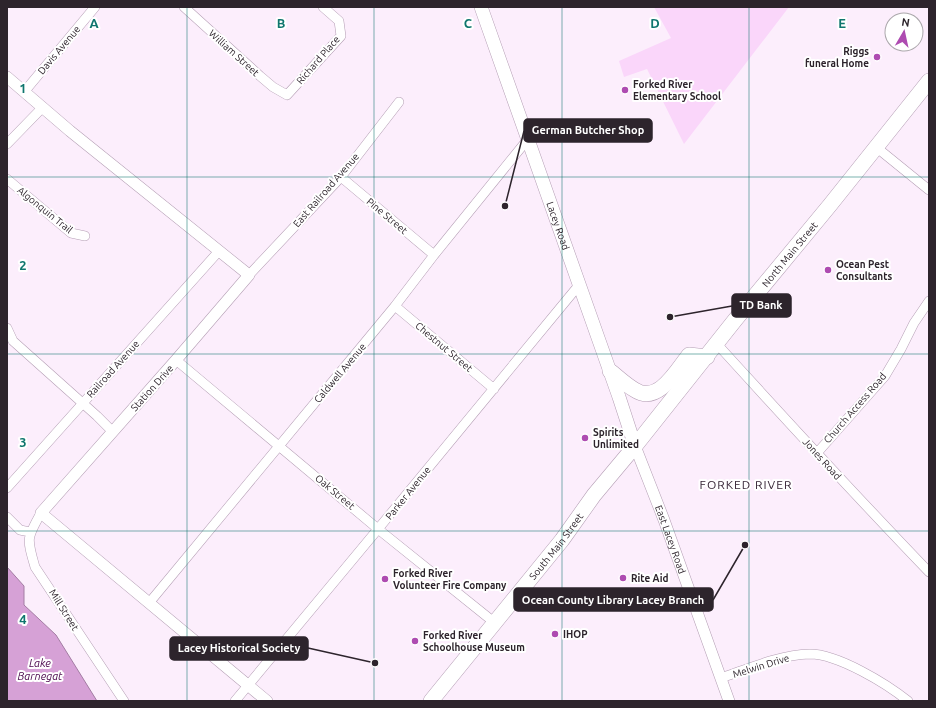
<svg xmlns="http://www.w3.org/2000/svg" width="936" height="708" viewBox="0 0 936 708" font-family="Ubuntu,sans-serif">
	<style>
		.green { fill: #fad6fa }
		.water { fill: #d6a1d6; stroke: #a37ca3 }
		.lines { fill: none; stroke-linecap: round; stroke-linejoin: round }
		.minor-casing { stroke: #b49eb4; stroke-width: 10 }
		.tertiary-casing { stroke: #b49eb4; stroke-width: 12 }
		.secondary-casing { stroke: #b49eb4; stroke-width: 14 }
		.trunk-casing { stroke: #b49eb4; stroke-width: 16 }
		.minor { stroke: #fff; stroke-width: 9 }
		.tertiary { stroke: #fff; stroke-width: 11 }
		.secondary { stroke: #fff; stroke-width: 13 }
		.trunk { stroke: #fff; stroke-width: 15 }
		.grid { fill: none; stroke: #0f766e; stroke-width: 1; stroke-opacity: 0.55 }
		.poi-dot { fill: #ae4bb1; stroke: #fff; stroke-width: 1.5 }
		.labels { text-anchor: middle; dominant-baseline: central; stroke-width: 4; stroke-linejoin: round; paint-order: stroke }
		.street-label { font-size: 10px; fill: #2d242c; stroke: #fff }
		.poi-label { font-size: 10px; font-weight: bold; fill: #2d242c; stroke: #fff; text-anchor: start }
		.water-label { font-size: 11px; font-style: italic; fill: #49074b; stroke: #fff }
		.quarter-label { font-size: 12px; letter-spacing: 1px; fill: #352335; stroke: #fff }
		.grid-label { font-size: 13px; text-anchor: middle; font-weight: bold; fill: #0f766e; stroke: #fff; stroke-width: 4; stroke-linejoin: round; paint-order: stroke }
		.leader { fill: none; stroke: #2d242c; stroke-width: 1.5 }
		.callout-dot { fill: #2d242c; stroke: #fff; stroke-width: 1.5 }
		.callout { fill: #2d242c; stroke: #2d242c; stroke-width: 1.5 }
		.callout-label { font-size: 11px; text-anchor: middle; font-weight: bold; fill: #fff }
	</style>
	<rect width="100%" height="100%" fill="#fceefc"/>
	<path class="green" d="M654,7H789L684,144L647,69L624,77L619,61L671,38Z"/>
	<path class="water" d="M7,567L24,586V605L56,635L97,701H7Z"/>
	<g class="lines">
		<defs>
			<path id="minor" d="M184,7L260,76L273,87L287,95L341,36L339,21L323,7
				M24,92L95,7
				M7,144L42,108
				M876,147L929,190
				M341,177L434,255
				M7,179L71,233L85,236
				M249,275L341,177L399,102
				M395,306L494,389
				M7,328L13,341L97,416L112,431
				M717,344C787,421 857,497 929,572
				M176,360L378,529L495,623
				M817,453L885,376L901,349L914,323L929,301
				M7,488L219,251
				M41,513C26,539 27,539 35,567L124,701
				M7,517L20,530L30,532
				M149,603L395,306L434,255L528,139
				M721,678C750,668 779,655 810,654C838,654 887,684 908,701
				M235,701L378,529L579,285"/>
			<g id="tertiary">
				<path d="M7,77L70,131L249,275L176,360L41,513L267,701"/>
				<path id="s1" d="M635,446L664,520L729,701"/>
			</g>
			<g id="secondary">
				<path id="s2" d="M481,7L619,397L635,446"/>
			</g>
			<g id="trunk">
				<path d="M610,371C618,377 626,385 635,390C658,405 677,370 689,355L707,357"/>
				<path id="s3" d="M431,701L562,540L594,495L635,446L735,320L830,205L929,81"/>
			</g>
		</defs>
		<use href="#minor" class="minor-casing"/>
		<use href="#tertiary" class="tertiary-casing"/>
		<use href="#secondary" class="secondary-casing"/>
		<use href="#trunk" class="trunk-casing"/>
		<use href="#minor" class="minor"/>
		<use href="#tertiary" class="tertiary"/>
		<use href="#secondary" class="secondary"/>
		<use href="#trunk" class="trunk"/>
	</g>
	<path class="grid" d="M187,7V701M374,7V701M562,7V701M749,7V701M7,177H929M7,354H929M7,531H929"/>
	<g class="poi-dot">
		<circle cx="877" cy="57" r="4"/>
		<circle cx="625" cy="90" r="4"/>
		<circle cx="828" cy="270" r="4"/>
		<circle cx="585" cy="438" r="4"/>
		<circle cx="623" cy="578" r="4"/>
		<circle cx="385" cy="579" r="4"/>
		<circle cx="555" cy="634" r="4"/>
		<circle cx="415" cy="641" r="4"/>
	</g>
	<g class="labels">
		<g class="street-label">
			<text transform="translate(59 50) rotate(-50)">Davis Avenue</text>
			<text transform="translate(234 53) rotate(42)">William Street</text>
			<text transform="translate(318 60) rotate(-49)">Richard Place</text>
			<text transform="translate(326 190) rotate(-49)">East Railroad Avenue</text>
			<text transform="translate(45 210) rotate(39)">Algonquin Trail</text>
			<text transform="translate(387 216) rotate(40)">Pine Street</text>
			<text stroke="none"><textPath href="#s2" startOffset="232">Lacey Road</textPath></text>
			<text stroke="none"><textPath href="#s3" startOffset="573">North Main Street</textPath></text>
			<text transform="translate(444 347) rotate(40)">Chestnut Street</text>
			<text transform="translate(113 369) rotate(-48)">Railroad Avenue</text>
			<text transform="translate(340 373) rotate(-50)">Caldwell Avenue</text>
			<text transform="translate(152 388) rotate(-48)">Station Drive</text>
			<text transform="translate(855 408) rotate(-49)">Church Access Road</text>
			<text transform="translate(822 459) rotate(48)">Jones Road</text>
			<text transform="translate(335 492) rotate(40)">Oak Street</text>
			<text transform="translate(408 493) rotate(-51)">Parker Avenue</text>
			<text stroke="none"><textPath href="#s1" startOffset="100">East Lacey Road</textPath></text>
			<text stroke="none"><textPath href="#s3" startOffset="199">South Main Street</textPath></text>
			<text transform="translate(64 610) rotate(58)">Mill Street</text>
			<text transform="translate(761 666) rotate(-17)">Melwin Drive</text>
		</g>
		<g class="poi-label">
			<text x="869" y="51" text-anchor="end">Riggs<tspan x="869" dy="12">funeral Home</tspan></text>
			<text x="633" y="84">Forked River<tspan x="633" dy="12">Elementary School</tspan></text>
			<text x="836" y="264">Ocean Pest<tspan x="836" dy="12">Consultants</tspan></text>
			<text x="593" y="432">Spirits<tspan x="593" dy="12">Unlimited</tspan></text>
			<text x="393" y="573">Forked River<tspan x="393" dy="12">Volunteer Fire Company</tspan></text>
			<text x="631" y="578">Rite Aid</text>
			<text x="563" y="634">IHOP</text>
			<text x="423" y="635">Forked River<tspan x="423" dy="12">Schoolhouse Museum</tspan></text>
		</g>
		<g class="water-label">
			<text x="40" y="663">Lake<tspan x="40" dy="13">Barnegat</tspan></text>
		</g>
		<g class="quarter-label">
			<text x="746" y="484">FORKED RIVER</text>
		</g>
	</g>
	<g class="grid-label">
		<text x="94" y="28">A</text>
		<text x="281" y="28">B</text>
		<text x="468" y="28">C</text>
		<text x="655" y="28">D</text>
		<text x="842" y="28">E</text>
		<text x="23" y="93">1</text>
		<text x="23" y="270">2</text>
		<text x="23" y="447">3</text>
		<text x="23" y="624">4</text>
	</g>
	<path class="leader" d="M505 206L524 131M670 317L732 306M745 545L713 600M375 663L308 648"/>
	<g class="callout-dot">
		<circle cx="505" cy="206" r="4"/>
		<circle cx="670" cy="317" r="4"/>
		<circle cx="745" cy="545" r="4"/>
		<circle cx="375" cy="663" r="4"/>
	</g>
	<g class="callout">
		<rect x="524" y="119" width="128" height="23" rx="4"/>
		<rect x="732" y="294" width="59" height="23" rx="4"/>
		<rect x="514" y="588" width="199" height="23" rx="4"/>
		<rect x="170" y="637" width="138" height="23" rx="4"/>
	</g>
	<g class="callout-label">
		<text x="588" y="134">German Butcher Shop</text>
		<text x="761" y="309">TD Bank</text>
		<text x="613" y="604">Ocean County Library Lacey Branch</text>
		<text x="239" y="652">Lacey Historical Society</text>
	</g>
	<rect width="936" height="708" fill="none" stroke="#2d242c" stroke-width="16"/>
	<g transform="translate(904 32) rotate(9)"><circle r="19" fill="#ffffff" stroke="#aba7ab"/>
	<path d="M0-3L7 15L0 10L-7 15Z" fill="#ae4bb1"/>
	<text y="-6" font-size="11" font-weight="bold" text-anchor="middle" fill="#2d242c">N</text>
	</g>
</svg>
